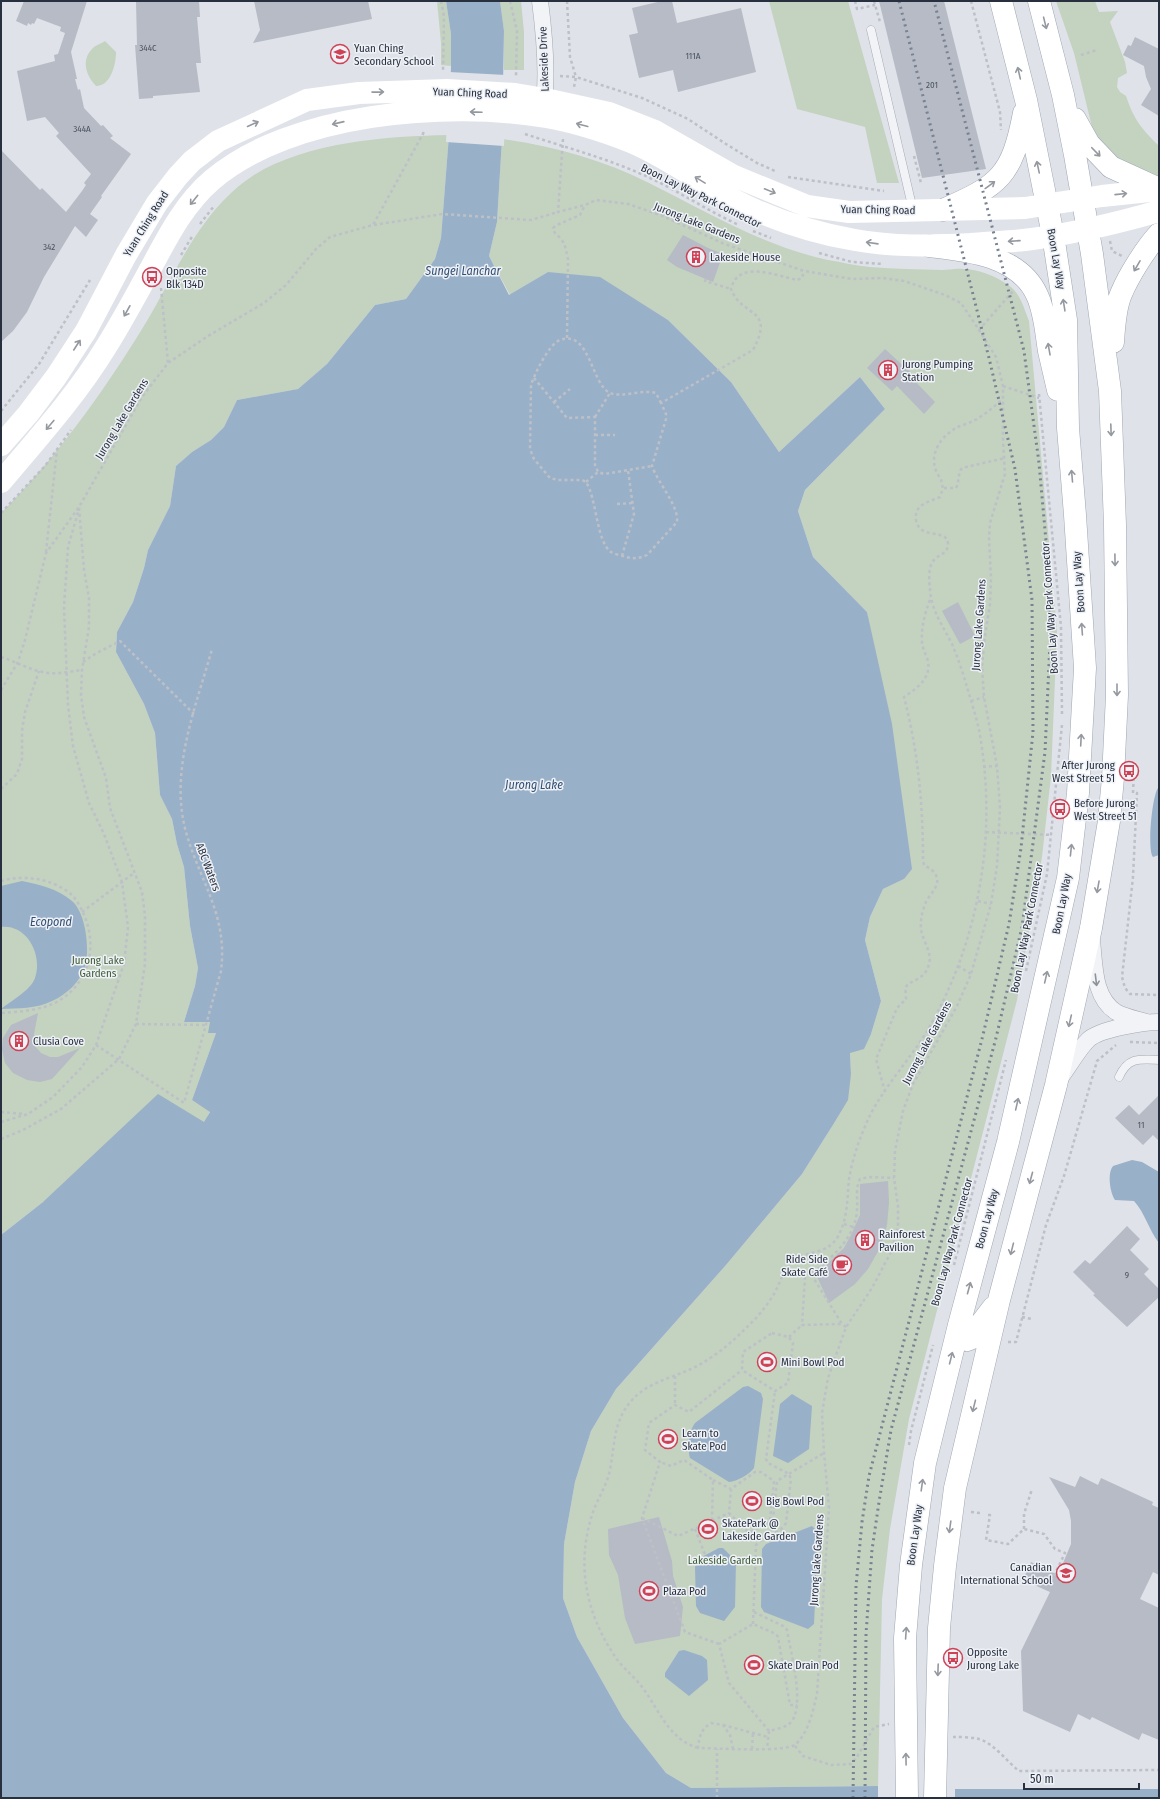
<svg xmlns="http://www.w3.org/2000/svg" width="1160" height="1799" viewBox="0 0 1160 1799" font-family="'Fira Sans Condensed',sans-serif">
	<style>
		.green { fill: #c4d2c0 }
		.water { fill: #99b0c9 }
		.pier { fill: #dfe2e8 }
		.building { fill: #b6bbc5 }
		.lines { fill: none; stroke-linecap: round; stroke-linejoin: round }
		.lane-casing { stroke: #a4a9b2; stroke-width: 9 }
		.street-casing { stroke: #a4a9b2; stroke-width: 17 }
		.primary-casing { stroke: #9ea7b4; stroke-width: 23 }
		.path { stroke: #bdc0c7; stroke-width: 2.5; stroke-dasharray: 3 3; stroke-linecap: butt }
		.lane { stroke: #f2f3f7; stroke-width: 8 }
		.street { stroke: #f2f3f7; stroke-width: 16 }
		.secondary { stroke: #fff; stroke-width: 22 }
		.primary { stroke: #fff; stroke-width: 22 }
		.rail { stroke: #788292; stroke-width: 3; stroke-dasharray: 2 4; stroke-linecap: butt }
		.oneway { stroke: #94989f }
		.oneway2 { stroke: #8d929b }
		.labels { text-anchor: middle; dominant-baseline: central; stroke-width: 3; stroke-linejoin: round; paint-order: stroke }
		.number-label { font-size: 9px; fill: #4c5360 }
		.poi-label { font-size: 11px; fill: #28303f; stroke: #eef1f6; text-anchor: start }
		.street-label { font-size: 11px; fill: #28303f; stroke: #eef1f6 }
		.park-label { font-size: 11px; fill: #3c5b35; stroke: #eef1f6 }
		.water-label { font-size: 12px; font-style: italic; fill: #314e74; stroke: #eef1f6 }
	</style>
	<rect width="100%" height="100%" fill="#dfe2e8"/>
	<path class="green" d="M437,1H446L451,34V66L441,65V43Z
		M500,1H521L524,32V70H504V31Z
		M769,1H848L899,183H877L865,127L797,109Z
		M1056,1H1095L1099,12L1118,11L1110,22L1125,62L1127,73L1118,78L1117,87L1120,92L1126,96C1134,120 1141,128 1159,146V177L1132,168L1116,157H1110L1093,131L1074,53Z
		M105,41L116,52C116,64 111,86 96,86C86,76 81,60 92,49C95,45 101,44 105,41Z
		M449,135L441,238L435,259L406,299L375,305L327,364L298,389L237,400L224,427L211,440L192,452L176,466L170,506L148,550L144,568L133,602L117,632L116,652L144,704L155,733L160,795L172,819L177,844L184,867L190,926L198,968L195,986L184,1022H211L216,1033L192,1100L210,1111L205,1122L43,1202L1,1235V513C55,459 99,398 139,334C174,279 197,212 254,175C307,142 388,136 449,135Z
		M502,139C553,146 603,160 649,183C707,212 763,246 828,260C842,262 856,266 870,267C894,269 918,269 942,270C949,270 956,268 963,269C978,269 996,276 1008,285C1020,292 1024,309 1029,321L1057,631L1051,776L1042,857L1017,1000L909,1419L890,1529L882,1599L878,1786L691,1788L666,1773L623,1718L577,1637L563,1598L564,1544L575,1482L591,1431L616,1389L726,1265L802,1174L831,1128L851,1074L850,1052L871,1034L881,1001L865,940L870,917L883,889L904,879L867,612L813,557L798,511L805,490L885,409L860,377L779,452L731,382L668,320L639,302L548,272L510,295L489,256L497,222Z"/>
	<path class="water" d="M446,1H500L504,31L502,139L497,222L489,256L509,295L548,272L600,277L668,320L731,382L779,452L860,377L885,409L805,490L798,511L813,557L867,612L892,724L912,869L904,879L883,889L870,917L865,940L881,1001L871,1034L864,1049L850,1053L851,1074L848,1100L831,1128L802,1174L726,1265L616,1389L591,1431L575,1482L564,1544L563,1598L577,1637L623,1718L666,1773L691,1788L878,1786V1798H1V1235L43,1202L158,1094L204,1122L210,1112L192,1100L216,1033H208L210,1022H184L195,986L198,968L190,926L184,867L177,844L172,819L160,795L155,733L144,704L116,652L117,632L133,602L144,568L148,550L170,506L176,466L192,452L211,440L224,427L237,400L298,389L327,364L375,305L406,299L435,259L441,238L449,135L451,66V34Z
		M1158,788H1159V855L1153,857C1147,850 1152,796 1158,788Z
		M22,881C41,885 56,888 72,901C86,913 90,950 85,967C80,982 66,995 52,1001C37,1009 17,1008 1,1009C11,1001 31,990 35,978C43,955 27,924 1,927V886Z
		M1132,1160L1142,1162L1159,1172V1243C1149,1230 1145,1213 1134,1201L1115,1200C1110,1193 1107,1173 1113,1166Z
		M748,1386L761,1393L763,1399L754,1468C749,1475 737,1481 729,1482L690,1458C687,1448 689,1431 695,1423L743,1387Z
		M792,1394L812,1406L809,1449L788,1463L773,1456L780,1404Z
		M812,1526L818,1532L814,1624L808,1629L764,1612L761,1607L762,1549L766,1544Z
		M719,1548H723L736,1561L735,1607L724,1621L700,1613L696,1606L695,1567L698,1559Z
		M684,1650L702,1656L707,1660L708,1680L689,1696L665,1677V1673L679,1651Z
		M955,1789H1159V1798H955Z"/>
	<path class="pier" d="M449,72L506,75L504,146L446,142Z"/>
	<path class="building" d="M24,1H87L71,52L77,79H75L78,90L80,89L84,108L101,126L103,125L113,136L110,138L131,154L101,196L102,197L90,214L98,220L86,237L75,226L44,277L27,312L13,331L1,342V150L40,190L42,188L66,212L82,191L86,185L84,183L91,174L56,136L59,133L45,117L27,121L17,71L55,61L54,55L58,54L65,33L60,31L61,27L37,18L34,24L32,23L31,25L28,23L27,26L16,21Z
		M136,1H199L200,17H197L201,63H196L200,92L153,96V98L139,99L135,45H137Z
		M254,1H368L372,19L253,43L260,30Z
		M662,1H672L677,23L741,8L756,72L678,92L673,70L639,78L629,35L638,33L632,8Z
		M879,1H944L986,169L922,178Z
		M1135,37L1159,49V116L1141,105L1151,89L1146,77L1144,66L1123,55L1128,45L1131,46Z
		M683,235L708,248L723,254L713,282L677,267L667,260Z
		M885,349L910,372L908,374L935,402L924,414L897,386L892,391L867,368Z
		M958,602L975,636L960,644L942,611Z
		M38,1013L34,1034L35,1046L41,1053L50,1057H58L80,1048L52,1079L40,1082L27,1080L13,1073L5,1063L2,1049L3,1038L11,1025Z
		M1159,1095V1141L1153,1135L1143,1145L1115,1118L1129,1105L1139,1115Z
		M888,1181L889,1202L887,1225L880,1248L868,1269L855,1284L829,1303L815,1272L824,1267L844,1248L852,1233L860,1215V1184Z
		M1127,1226L1140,1239L1130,1250L1149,1269L1144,1274L1159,1289V1297L1127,1327L1093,1295L1095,1294L1073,1272L1085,1260L1090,1264Z
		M1080,1476L1098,1485L1101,1478L1153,1502L1152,1505L1159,1508V1575L1153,1572L1140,1599L1159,1608V1740L1142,1733L1139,1740L1092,1717L1090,1720L1078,1714L1070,1732L1023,1711L1021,1651L1050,1592L1023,1580L1031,1562L1058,1575L1071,1544V1521L1069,1510L1049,1477L1075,1487Z
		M659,1517L672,1561L673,1576L683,1607L680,1636L635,1644L625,1618L618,1575L609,1555L608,1529Z"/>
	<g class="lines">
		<defs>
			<path id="lane" d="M871,30L913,210
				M1119,1077C1128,1057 1139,1059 1159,1060"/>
			<path id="street" d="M540,1C544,32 548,79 543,109
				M1092,941C1095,965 1093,997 1116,1012C1125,1017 1136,1019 1146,1022
				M1061,1077C1070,1065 1078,1050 1088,1040C1099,1029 1144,1022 1159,1022"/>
			<path id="primary" d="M1075,119L1089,144L1111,167L1159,189
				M943,210C1000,185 1012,176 1024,113
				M929,246C966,250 1019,255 1037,295C1045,312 1046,333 1049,351C1052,364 1055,377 1058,390
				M1113,342C1114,327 1115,308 1121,294C1129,275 1146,248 1159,234
				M959,1325L963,1336L967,1340L972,1338L980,1325L993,1308
				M907,1798L905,1638L911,1565L925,1463L959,1325L1008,1142L1068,878L1078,793L1085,668L1075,515L1068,428L1066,320L1053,235L1026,100L1001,1
				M935,1798L939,1628L945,1566L955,1488L999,1300L1056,1085L1091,928L1109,821L1113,778L1117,695L1115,525L1110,391L1092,254L1075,155L1063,95L1039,1"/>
		</defs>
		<use href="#lane" class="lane-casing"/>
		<use href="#street" class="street-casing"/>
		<use href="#primary" class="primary-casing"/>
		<path class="path" d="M441,1L444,16L443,72
			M510,1L517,31L516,76
			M567,1L570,57L576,77L574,87
			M855,1L857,9L875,5
			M874,1L880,22
			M971,1L1000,112L1001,130
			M1081,55L1097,50
			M560,76L576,77L642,98L688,119L726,144L757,163L775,171
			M525,134C567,148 610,159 650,178C680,192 708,211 739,225
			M563,139L558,212L585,205L596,200L628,204L663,216L722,243L804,271L852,279L883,278L904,281L945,295L961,303L979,330L996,357L1003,386V440L1005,474L990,523L989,538L991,578L990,604L985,636L982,666L984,697L997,766L1000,808L997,866L991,904L971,974L957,1006L913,1084L903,1111L895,1151L894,1178L898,1206V1226L892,1250L872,1288L846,1327L828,1378L822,1413L824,1453L829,1508L817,1694C813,1711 809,1731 796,1744C787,1753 714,1748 698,1748C699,1737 701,1729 711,1723L723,1725L730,1735L733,1749
			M914,156L921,183
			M788,177L884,191
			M200,224L214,206
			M374,225L442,214L531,220L558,212
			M753,231L771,238
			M1110,241L1112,251L1122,256
			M819,253L852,262L883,264
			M181,255L193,235
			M706,279L705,281L731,289
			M161,288L168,363
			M979,330L1013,291
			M567,338L568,259C566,252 566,245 561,239C558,235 554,234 553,228L557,225L580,215L585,205
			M534,378L567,418L595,417V465L598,472L604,474L652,466
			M1003,386L1039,398
			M1039,394L1061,627L1062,714
			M554,402L570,389
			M661,403L656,393C642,389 622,398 610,393C591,384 590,329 560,340C549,344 535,373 531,385L530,449L534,459L550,478L558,480H582L586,482C597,499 596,541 611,552C614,554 619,555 623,556C631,559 639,559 647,555L677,522C679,506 658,483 652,466L666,419V414L661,403L753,350C776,307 742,318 731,289C738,259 777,276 797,280L802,278L804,271
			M1,411L39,364L90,280
			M595,417L610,393
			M595,435H615
			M586,482L598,472
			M944,488H956C960,481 957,475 962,468L1005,458
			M617,504L633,503
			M1,513L45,466L71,430
			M46,552L57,450
			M622,556L634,514L628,470
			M1,657C17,662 33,672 50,673C60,674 72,671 82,670
			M83,662L95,654L120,641L194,714
			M1,690L18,662L25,640L46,553L79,507L142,397L168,363L208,336L264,303L286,285L316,249L330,237L373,225L425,130
			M971,701L984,697
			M983,767L997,766
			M1134,772L1133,793H1137L1133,877L1122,977L1125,988L1130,994L1159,995
			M1,789L17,774L22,759V731L25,712L39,671
			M986,832L1052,835
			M1,881C24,874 55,879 73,896C78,902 82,910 85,917C97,948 89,982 60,1000C45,1010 19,1012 1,1013
			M978,901L991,904
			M82,912L134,873
			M958,966L971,974
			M1026,971L1047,874L1062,725
			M136,1024L207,1025
			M927,1032L938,1038
			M1130,1042L1159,1043
			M96,1045L184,1103L221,971C228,915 200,882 186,832C169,771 196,707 212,649
			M885,1092L876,1059L897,1008L906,999C906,996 905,990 906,987C909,980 925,981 929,964C933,951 919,937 921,923C921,916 923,909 926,902C931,892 943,884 934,872C931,869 927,867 924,865L923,860C923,804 918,751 904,697C917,688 931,679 928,661C926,655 923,649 922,643C921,626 925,613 931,597
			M1,1112L25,1114
			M1,1122L28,1114L53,1097L82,1067L96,1045L124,964L128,927L122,882L104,834L89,803L73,746L68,705L64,607L68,547L79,509
			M1,1139L23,1130L61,1109L119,1059L136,1024L145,964V916L142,892L110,808L106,778L84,717L81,695L82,670L89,627V598L84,570L79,507
			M844,1224L853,1227
			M954,1265L1006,1060
			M811,1274L805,1278L802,1325L842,1324
			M1022,1317L1032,1319
			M846,1327L842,1324L811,1274C831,1259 856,1237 857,1210C858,1200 855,1188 860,1179L869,1177L894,1178
			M772,1333L789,1337L793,1343L788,1383L775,1391L742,1370L743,1352Z
			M789,1337L802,1325
			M1008,1342H1016L1046,1225L1064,1176L1097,1061L1116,1045
			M675,1376V1405
			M909,1445L911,1431L933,1345
			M713,1480L731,1489
			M971,1512L980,1513
			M988,1515H990L986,1540L1008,1544L1024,1529L1044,1534L1055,1549L1065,1553L1051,1582L1054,1584
			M642,1518L678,1536L712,1521L713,1480L684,1460L671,1466L660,1462
			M770,1520L774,1481L761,1472H755L731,1489L729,1513L747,1531L751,1532L773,1519L777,1481L824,1453
			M712,1521L729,1513
			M695,1529L708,1562
			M1024,1529V1514L1032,1489
			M754,1612L783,1626L787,1630C790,1650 807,1710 789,1724C784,1728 775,1729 769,1731L767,1749
			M753,1624L756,1545C764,1535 780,1534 786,1523L791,1479L789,1474L768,1463L766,1459L775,1391
			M719,1644L685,1632L642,1518L660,1462L645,1450L649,1423L675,1405L689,1412L742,1370
			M723,1725L768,1737
			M769,1731L729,1683L719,1644L753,1624L776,1634L778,1637L790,1705H797
			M953,1737C961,1737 971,1737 979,1739C995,1744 1006,1761 1019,1771L1159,1770
			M795,1746L803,1756L831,1765L851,1764L857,1757L874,1727L889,1724
			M698,1748C667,1739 658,1706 639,1683C630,1673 621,1666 614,1655C585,1611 576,1563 593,1512C598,1498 607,1485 610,1470C615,1444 613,1421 632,1400C647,1383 671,1378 691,1369C712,1359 729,1345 745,1329C756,1319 766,1307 774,1294C780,1283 783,1271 793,1262C807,1249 825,1256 837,1238C848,1220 847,1199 849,1179C852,1162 857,1145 864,1129C878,1092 909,1062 929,1028C980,938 998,832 979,730C976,716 971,701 967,687C963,673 958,658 952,644C943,626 931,610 930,589C929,581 928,566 934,560C939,554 948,554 948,544C947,527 920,541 916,520C914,504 929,502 940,497C948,478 934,478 934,460C934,447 945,434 956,428C961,425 968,424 973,421C984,416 993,407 1003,399
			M752,1749L753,1733
			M717,1798V1749"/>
		<use href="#lane" class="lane"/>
		<use href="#street" class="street"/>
		<path class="secondary" d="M1,445L28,414L56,377L86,331L126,255L157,203L178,176L192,161L218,141L307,100L359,93L447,90L515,94L545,99L609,113L655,131L734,176L807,206L849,212L1025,208L1102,196L1159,190
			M1,482C38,438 76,396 106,347C123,320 138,292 153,264C169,234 186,202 212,180C290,113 448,100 546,117C575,122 603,131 631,142C667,157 698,181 732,199C769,218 814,233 855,240C893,247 932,246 971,244C991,242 1012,242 1032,239C1075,233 1117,223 1159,211"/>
		<use href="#primary" class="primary"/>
		<path class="rail" d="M853,1798L856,1586L862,1522L869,1476L983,1035L1009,924L1021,848L1033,732L1032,600L1015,469L989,358L899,1
			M865,1798L866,1634L872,1550L879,1502L891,1430L996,1038L1022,927L1045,752L1050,642L1046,541L1039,463L1024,351L934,1"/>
	</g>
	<defs><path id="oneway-shaft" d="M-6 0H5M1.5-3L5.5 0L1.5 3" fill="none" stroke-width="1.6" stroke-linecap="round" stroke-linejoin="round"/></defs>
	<g class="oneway">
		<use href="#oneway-shaft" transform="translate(1045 23) rotate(76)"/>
		<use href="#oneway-shaft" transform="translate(1019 73) rotate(-103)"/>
		<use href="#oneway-shaft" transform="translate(378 92) rotate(-1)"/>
		<use href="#oneway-shaft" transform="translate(476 112) rotate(-178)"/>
		<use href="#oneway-shaft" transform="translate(338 123) rotate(167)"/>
		<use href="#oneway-shaft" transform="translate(253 124) rotate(-24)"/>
		<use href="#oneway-shaft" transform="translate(582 125) rotate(-165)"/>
		<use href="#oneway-shaft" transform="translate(1096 152) rotate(46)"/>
		<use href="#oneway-shaft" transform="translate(1038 167) rotate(-102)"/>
		<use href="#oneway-shaft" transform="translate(700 180) rotate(-149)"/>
		<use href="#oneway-shaft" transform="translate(990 185) rotate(-36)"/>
		<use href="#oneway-shaft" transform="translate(770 191) rotate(22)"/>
		<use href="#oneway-shaft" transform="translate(1121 194) rotate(-6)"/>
		<use href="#oneway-shaft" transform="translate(194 200) rotate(129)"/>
		<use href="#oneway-shaft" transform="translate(1014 241) rotate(176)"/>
		<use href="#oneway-shaft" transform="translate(872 243) rotate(-172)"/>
		<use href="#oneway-shaft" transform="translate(1137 266) rotate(120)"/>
		<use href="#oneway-shaft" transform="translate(1064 305) rotate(-99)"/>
		<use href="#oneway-shaft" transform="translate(127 311) rotate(119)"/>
		<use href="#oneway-shaft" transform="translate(77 345) rotate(-57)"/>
		<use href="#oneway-shaft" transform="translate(1049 349) rotate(-100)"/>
		<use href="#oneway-shaft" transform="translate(50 425) rotate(130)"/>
		<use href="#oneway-shaft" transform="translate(1111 430) rotate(88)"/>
		<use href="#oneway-shaft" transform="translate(1072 476) rotate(-95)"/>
		<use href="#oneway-shaft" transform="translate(1115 560) rotate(89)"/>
		<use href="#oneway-shaft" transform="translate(1082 629) rotate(-94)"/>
		<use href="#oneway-shaft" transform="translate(1117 690) rotate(90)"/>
		<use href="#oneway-shaft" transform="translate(1081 740) rotate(-87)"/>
		<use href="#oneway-shaft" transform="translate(1071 850) rotate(-84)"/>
		<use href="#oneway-shaft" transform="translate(1098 887) rotate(100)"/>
		<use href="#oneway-shaft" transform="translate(1046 977) rotate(-77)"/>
		<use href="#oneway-shaft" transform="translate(1070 1021) rotate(103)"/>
		<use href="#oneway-shaft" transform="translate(1017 1104) rotate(-77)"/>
		<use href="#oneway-shaft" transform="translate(1031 1178) rotate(105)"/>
		<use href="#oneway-shaft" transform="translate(1012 1249) rotate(104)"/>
		<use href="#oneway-shaft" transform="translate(969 1288) rotate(-75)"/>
		<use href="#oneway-shaft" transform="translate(951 1358) rotate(-76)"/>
		<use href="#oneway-shaft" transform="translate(974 1406) rotate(104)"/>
		<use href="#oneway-shaft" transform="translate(922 1485) rotate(-82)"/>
		<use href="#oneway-shaft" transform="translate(950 1527) rotate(98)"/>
		<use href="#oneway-shaft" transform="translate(906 1633) rotate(-86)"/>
		<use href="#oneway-shaft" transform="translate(938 1670) rotate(92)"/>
		<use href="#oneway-shaft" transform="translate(906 1759) rotate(-91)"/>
	</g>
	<use class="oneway2" href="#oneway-shaft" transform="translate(1096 980) rotate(83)"/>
	<defs>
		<symbol id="school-ring" viewBox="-11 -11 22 22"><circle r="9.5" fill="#eef1f6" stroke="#cf4256" stroke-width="1.5"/><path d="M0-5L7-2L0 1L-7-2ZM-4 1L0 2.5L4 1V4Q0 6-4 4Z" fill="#cf4256"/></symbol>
		<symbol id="building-ring" viewBox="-11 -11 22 22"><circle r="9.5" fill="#eef1f6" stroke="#cf4256" stroke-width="1.5"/><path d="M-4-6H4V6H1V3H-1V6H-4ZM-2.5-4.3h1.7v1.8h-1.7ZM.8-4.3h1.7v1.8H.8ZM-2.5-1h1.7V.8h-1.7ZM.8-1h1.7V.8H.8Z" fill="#cf4256"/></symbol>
		<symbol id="bus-ring" viewBox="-11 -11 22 22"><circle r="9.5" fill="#eef1f6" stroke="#cf4256" stroke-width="1.5"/><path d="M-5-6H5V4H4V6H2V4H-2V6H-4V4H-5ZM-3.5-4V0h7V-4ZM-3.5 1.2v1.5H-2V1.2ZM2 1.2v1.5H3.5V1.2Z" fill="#cf4256"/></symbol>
		<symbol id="cafe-ring" viewBox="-11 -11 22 22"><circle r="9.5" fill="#eef1f6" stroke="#cf4256" stroke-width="1.5"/><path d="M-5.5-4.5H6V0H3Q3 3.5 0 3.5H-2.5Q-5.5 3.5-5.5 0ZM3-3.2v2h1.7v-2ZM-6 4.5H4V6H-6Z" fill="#cf4256"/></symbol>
		<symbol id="stadium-ring" viewBox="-11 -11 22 22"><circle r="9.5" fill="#eef1f6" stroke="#cf4256" stroke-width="1.5"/><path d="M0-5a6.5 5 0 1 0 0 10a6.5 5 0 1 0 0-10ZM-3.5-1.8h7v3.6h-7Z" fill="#cf4256"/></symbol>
	</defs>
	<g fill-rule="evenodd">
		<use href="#school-ring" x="329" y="43" width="22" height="22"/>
		<use href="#building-ring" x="685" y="246" width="22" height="22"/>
		<use href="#bus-ring" x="141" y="266" width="22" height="22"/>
		<use href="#building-ring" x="877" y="359" width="22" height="22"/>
		<use href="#bus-ring" x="1118" y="760" width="22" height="22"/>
		<use href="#bus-ring" x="1049" y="798" width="22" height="22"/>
		<use href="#building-ring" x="8" y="1030" width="22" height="22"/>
		<use href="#building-ring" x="854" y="1229" width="22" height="22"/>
		<use href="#cafe-ring" x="831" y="1254" width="22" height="22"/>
		<use href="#stadium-ring" x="756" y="1351" width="22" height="22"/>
		<use href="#stadium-ring" x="657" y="1428" width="22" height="22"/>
		<use href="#stadium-ring" x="741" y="1490" width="22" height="22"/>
		<use href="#stadium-ring" x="697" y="1518" width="22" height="22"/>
		<use href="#school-ring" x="1055" y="1562" width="22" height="22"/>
		<use href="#stadium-ring" x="638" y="1580" width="22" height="22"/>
		<use href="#bus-ring" x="942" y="1647" width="22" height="22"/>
		<use href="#stadium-ring" x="743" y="1654" width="22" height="22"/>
	</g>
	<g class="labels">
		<g class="number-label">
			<text x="148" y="48">344C</text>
			<text x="693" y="56">111A</text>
			<text x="932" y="85">201</text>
			<text x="82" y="129">344A</text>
			<text x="49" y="247">342</text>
			<text x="1141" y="1125">11</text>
			<text x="1127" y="1275">9</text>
		</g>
		<g class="poi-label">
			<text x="354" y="48">Yuan Ching<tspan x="354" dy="13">Secondary School</tspan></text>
			<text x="710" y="257">Lakeside House</text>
			<text x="166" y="271">Opposite<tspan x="166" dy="13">Blk 134D</tspan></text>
			<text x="902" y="364">Jurong Pumping<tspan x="902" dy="13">Station</tspan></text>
			<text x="1115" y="765" text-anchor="end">After Jurong<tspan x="1115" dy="13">West Street 51</tspan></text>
			<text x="1074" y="803">Before Jurong<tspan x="1074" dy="13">West Street 51</tspan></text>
			<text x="33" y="1041">Clusia Cove</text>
			<text x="879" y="1234">Rainforest<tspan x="879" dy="13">Pavilion</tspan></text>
			<text x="828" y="1259" text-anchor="end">Ride Side<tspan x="828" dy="13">Skate Café</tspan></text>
			<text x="781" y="1362">Mini Bowl Pod</text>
			<text x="682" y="1433">Learn to<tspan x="682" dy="13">Skate Pod</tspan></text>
			<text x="766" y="1501">Big Bowl Pod</text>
			<text x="722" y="1523">SkatePark @<tspan x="722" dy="13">Lakeside Garden</tspan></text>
			<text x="1052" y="1567" text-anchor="end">Canadian<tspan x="1052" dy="13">International School</tspan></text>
			<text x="663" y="1591">Plaza Pod</text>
			<text x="967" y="1652">Opposite<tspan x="967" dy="13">Jurong Lake</tspan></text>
			<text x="768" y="1665">Skate Drain Pod</text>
		</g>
		<g class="street-label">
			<text transform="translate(544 59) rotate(-92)">Lakeside Drive</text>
			<text transform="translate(470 93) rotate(2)">Yuan Ching Road</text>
			<text transform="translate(701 196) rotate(26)">Boon Lay Way Park Connector</text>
			<text transform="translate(878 210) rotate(1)">Yuan Ching Road</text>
			<text transform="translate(697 223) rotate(22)">Jurong Lake Gardens</text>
			<text transform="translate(146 224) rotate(-58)">Yuan Ching Road</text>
			<text transform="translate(1056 259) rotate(80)">Boon Lay Way</text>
			<text transform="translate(122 419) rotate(-59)">Jurong Lake Gardens</text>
			<text transform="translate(1079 582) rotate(-94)">Boon Lay Way</text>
			<text transform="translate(1050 608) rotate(-94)">Boon Lay Way Park Connector</text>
			<text transform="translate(979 625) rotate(-86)">Jurong Lake Gardens</text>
			<text transform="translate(208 867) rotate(69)">ABC Waters</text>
			<text transform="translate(1062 904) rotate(-79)">Boon Lay Way</text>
			<text transform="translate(1027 928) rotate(-79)">Boon Lay Way Park Connector</text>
			<text transform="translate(927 1043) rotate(-62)">Jurong Lake Gardens</text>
			<text transform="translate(987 1219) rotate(-75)">Boon Lay Way</text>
			<text transform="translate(952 1242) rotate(-75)">Boon Lay Way Park Connector</text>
			<text transform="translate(915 1535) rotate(-82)">Boon Lay Way</text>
			<text transform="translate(817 1560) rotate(-86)">Jurong Lake Gardens</text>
		</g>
		<g class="park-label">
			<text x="98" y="960">Jurong Lake<tspan x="98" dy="13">Gardens</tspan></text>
			<text x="725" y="1560">Lakeside Garden</text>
		</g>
		<g class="water-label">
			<text x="463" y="271">Sungei Lanchar</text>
			<text x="534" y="785">Jurong Lake</text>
			<text x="51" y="922">Ecopond</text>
		</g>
	</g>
	<rect width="1160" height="1799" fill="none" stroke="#28303f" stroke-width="4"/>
	<path d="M1024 1783v6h115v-6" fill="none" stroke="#28303f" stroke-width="2"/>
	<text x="1030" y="1783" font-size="12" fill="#28303f" stroke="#eef1f6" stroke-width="3" paint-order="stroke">50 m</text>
</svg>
